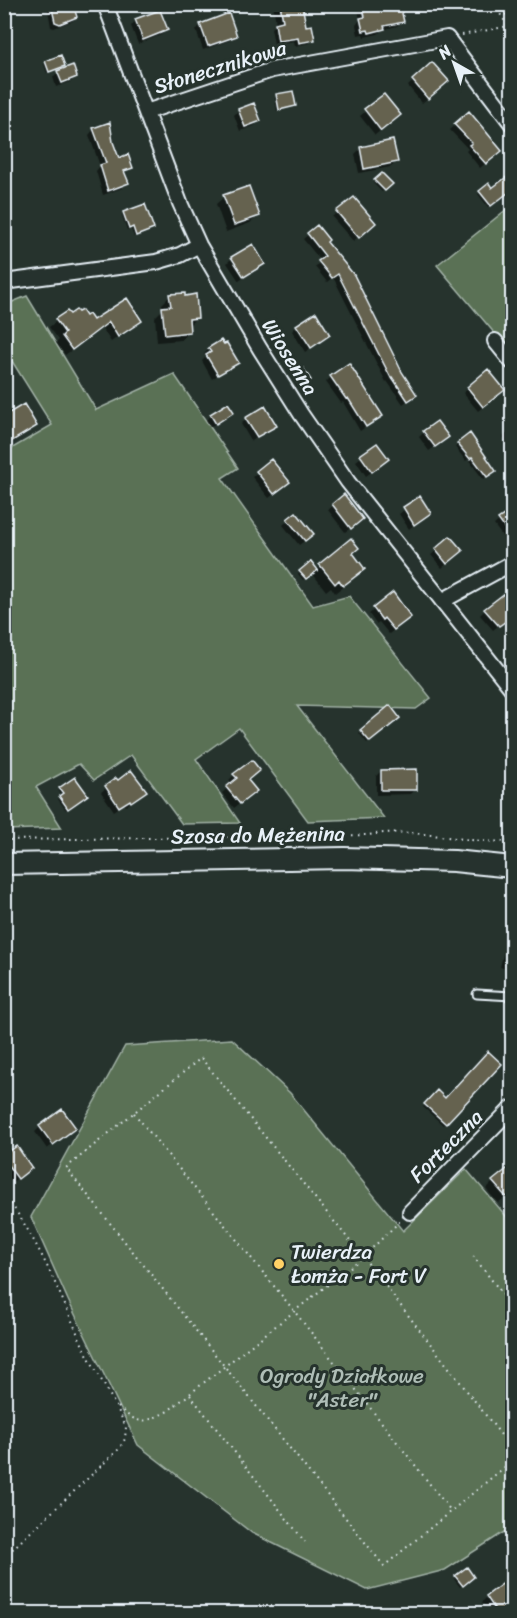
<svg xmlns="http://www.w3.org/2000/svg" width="517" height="1618" viewBox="0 0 517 1618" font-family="Sriracha,sans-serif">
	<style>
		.green { fill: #5a7155; stroke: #a1b1a6; stroke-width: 1.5 }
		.shadow { fill: #0007 }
		.building { fill: #65624f; stroke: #e8f1f8; stroke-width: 1.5 }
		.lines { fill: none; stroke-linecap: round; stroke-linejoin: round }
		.service-casing { stroke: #e8f1f8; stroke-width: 11 }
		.minor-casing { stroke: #e8f1f8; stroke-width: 18 }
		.secondary-casing { stroke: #e8f1f8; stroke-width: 24 }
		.path { stroke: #e8f1f8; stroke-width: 2; stroke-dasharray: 1.5 4.5; stroke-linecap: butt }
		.service { stroke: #26332d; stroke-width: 7 }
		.minor { stroke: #26332d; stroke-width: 14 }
		.secondary { stroke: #26332d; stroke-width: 20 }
		.poi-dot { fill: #ffd166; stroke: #26332d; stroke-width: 2 }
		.labels { text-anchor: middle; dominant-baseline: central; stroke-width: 6; stroke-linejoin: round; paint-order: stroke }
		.street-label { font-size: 21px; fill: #e8f1f8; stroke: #26332d }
		.poi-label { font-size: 21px; fill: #e8f1f8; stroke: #26332d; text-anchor: start }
		.park-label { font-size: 21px; fill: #afbeb7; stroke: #26332d }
	</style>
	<rect width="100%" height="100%" fill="#26332d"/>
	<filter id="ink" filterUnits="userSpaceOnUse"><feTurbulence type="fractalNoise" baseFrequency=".0167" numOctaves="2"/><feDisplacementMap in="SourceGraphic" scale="12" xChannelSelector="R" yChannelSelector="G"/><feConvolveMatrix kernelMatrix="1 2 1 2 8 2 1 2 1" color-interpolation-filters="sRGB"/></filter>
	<g filter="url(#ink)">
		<path class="green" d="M512,205V354L437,265Z
			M27,296L96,410L174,374L238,468L222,478L313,606L349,596L431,698L416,709L297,706L384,818L308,821L239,728L196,759L240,823L182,824L131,755L94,780L79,764L36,787L62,828L5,830L4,453L52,425L5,350V305Z
			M232,1039L290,1093L403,1231L466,1169L512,1223V1527L445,1570L367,1590L252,1533L138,1445L68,1300L31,1217L125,1046Z"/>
		<path class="shadow" d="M47,4H74L78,16L72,21L54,28L51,27Z
			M273,4H297L305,28L313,39L309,43L295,46L294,41L274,44L271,28L276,24Z
			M357,4H385L402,21L397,26L382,30L378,34L364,37L363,34L358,35L356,25L360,20Z
			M136,20L166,30L161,35L138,44L131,26Z
			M201,25L235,35L230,40L203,50L196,30Z
			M46,62L63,66L47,73L44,64Z
			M432,64L442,86L422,103L408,86Z
			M58,72L75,77L70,82L56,87L53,77Z
			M277,95L294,106L277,111L275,98Z
			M383,96L394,120L375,135L360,116Z
			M239,110L259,121L254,126L240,131L234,115Z
			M469,113L495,155L480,168L466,151L468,149L450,130Z
			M94,129L112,142L118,160L131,167L123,173L127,183L122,188L103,195L96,171L100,166L89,135Z
			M360,149L396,162L391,167L359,173L355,154Z
			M382,175L391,184L382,192L373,183Z
			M489,186L492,190L512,187L488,207L478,194Z
			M224,197L258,216L250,223L226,232L216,204Z
			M337,212L369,228L353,241L332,217Z
			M124,213L152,229L134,237L131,229L127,230L122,215Z
			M317,227L415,395L403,404L387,381L386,382L333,277L327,282L315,267L321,261L303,239Z
			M232,258L263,264L239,281L227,263Z
			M170,296L197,317L188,326L189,332L181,340L157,342L155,317L163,309L162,304Z
			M67,313L70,317L86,318L93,322L140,321L111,342L102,328L65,355L56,343L59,340L49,327Z
			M297,326L329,335L305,352L292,331Z
			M209,349L237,362L212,379L202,361L206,357L204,354Z
			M488,371L498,395L478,411L463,393Z
			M294,376L307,382L298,388L292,378Z
			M331,377L381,416L360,431L343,402L341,403L326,382Z
			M232,412L210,427L206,420L211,415Z
			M4,418L35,425L27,433L4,448Z
			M246,419L275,425L251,441L241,424Z
			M512,428V449L503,437Z
			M424,432L442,442L429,451L419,437Z
			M469,435L491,474L483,479L468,459L466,461L455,447Z
			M377,445L382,464L366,476L356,461Z
			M271,461L283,487L269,498L252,477Z
			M344,496L356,524L345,532L328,510Z
			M419,498L429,513L409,529L399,514Z
			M512,510V545L510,547L494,525Z
			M288,520L307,539L299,545L283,525Z
			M450,539L456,556L442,568L431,555Z
			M351,540L356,576L335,593L331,587L326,591L312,573L303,580L298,574L311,563L316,570Z
			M393,594L404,622L389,634L379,622L376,624L369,614Z
			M485,610L512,615L493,630L480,615Z
			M390,708L398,718L367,743L359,733Z
			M381,771L416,789L411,794L376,795V776Z
			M234,775L246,780L250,796L234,808L222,793L232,784L229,780Z
			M116,780L145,791L126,806L124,804L114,811L101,792Z
			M60,789L84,797L66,810L58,799L62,796L58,791Z
			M509,946H512V971L500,967L504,951Z
			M500,1064L443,1125L423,1107L437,1092L445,1100Z
			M40,1127L69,1133L47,1149L35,1132Z
			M4,1157L25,1173L12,1182L4,1172Z
			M493,1182L512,1192L498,1203L486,1189Z
			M466,1569L472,1577L460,1587L454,1579Z
			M487,1597L507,1614H490L482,1602Z"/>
		<path class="building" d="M51,4H73L77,17L60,24L55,22Z
			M280,4H302L306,26L312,25L315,40L299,43L298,38L278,41L275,23L283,21Z
			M362,4H400L404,22L384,26L385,29L369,33L368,30L363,31L360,18L365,17Z
			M160,10L168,30L143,40L135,19Z
			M229,13L237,36L208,46L200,24Z
			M61,55L65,66L49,72L45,61Z
			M432,62L449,81L428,99L412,80Z
			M73,65L77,77L62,83L57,71Z
			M293,91L296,106L279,110L276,94Z
			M384,94L401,115L381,131L364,109Z
			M254,103L261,121L245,127L238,109Z
			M469,111L502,151L486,164L469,145L472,143L454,124Z
			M110,122L113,142L119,158L128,154L133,168L124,171L129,183L108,191L100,165L106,163L93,128Z
			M393,140L398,162L364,169L360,147Z
			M513,172V189L491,206L479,191L489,183L492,188Z
			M382,173L393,184L385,191L374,180Z
			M249,186L260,216L234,225L223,195Z
			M354,197L376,223L359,238L336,211Z
			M145,204L154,229L136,236L133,227L129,229L123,212Z
			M317,225L329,240L327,242L354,275L402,372L417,395L408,401L392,377L391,378L338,274L332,278L318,261L325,256L307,233Z
			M253,244L265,264L244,277L231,257Z
			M185,293V296L196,294L198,318L189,319L190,332L165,335L162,307L171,306L169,294Z
			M127,298L142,321L118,337L109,322L72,350L62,336L65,333L55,319L67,311L70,314L76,310L78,312L82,310L86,316L89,314L93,320Z
			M316,312L330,335L311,348L296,325Z
			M221,340L224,344L227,343L239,363L218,375L206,355L211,352L208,348Z
			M349,363L383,416L366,427L348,398L346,399L330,376Z
			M303,368L311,380L301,387L293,375Z
			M488,369L505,390L483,407L467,387Z
			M228,403L234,412L216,424L210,414Z
			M24,404L37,426L4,446V416Z
			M265,406L277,426L257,437L245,418Z
			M437,421L449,437L435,447L423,431Z
			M470,433L496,471L487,477L472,457L470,459L457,443Z
			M377,443L389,459L372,472L360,455Z
			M271,459L290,482L274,494L256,471Z
			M344,494L363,519L351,529L332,504Z
			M420,496L431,513L414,525L403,507Z
			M513,509V540L498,519Z
			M296,512L314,534L305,541L287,519Z
			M450,536L463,551L447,564L435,549Z
			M351,538L359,548L353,553L365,569L343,586L339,580L335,584L319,564Z
			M311,561L318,570L306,579L299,571Z
			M513,589V616L499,626L484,609L505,593L506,594Z
			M393,592L411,617L394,630L384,618L382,620L373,608Z
			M390,705L400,718L370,742L360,730Z
			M252,760L260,770L248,780L257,791L240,804L226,787L237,778L233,774Z
			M417,769V790H381V770Z
			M131,770L147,791L131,802L130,800L119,807L105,786L116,778L118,780Z
			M75,777L88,795L68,809L59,796L63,793L59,788Z
			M488,1051L502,1064L446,1124L424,1104L437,1090L445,1098Z
			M62,1109L76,1128L53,1145L39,1126Z
			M17,1146L32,1168L18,1179L4,1160V1155Z
			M513,1164V1192L506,1197L492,1181Z
			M467,1567L474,1577L463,1586L455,1576Z
			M505,1582L513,1592V1610L507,1614H498L486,1596Z"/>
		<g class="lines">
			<defs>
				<path id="service" d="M477,994L512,996"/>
				<path id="minor" d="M105,4L180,203L199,245L260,349L301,414L348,482L512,689
					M146,112L272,70L447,38L512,124
					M4,282L156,262L180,255L199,245
					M495,341L512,362
					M442,601L512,563
					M410,1212L512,1108"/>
				<path id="secondary" d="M4,864L344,858L454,861L512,867"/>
			</defs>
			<use href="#service" class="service-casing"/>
			<use href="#minor" class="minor-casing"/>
			<use href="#secondary" class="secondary-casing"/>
			<path class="path" d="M494,4L512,33
				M499,4L512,24
				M462,35L509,26
				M4,840L369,835C417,826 465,845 512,841
				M134,1113L295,1312L451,1511
				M4,1194C37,1238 57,1287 79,1337C93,1368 112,1396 126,1427L125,1439L119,1449L4,1557
				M473,1256L512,1306
				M190,1395L305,1542
				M118,1407C139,1426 144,1423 168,1411L363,1257L400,1221
				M512,1449L363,1257L201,1058L66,1168L384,1566L512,1461"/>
			<use href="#service" class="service"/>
			<use href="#minor" class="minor"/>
			<use href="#secondary" class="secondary"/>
		</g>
	</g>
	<circle class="poi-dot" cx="279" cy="1264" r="6"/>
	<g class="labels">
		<g class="street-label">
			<text transform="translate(220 67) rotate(-17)">Słonecznikowa</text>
			<text transform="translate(290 357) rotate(58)">Wiosenna</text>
			<text transform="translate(258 835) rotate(-1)">Szosa do Mężenina</text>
			<text transform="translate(446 1146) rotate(-45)">Forteczna</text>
		</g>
		<g class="poi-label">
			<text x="291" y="1252">Twierdza<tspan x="291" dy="24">Łomża - Fort V</tspan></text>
		</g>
		<g class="park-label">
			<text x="342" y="1376">Ogrody Działkowe<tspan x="342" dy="24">"Aster"</tspan></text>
		</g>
	</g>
	<rect width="517" height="1618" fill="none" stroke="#26332d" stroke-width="24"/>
	<rect x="12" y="12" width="493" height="1594" fill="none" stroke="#e8f1f8" stroke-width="2" filter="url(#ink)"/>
	<g transform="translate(454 63) rotate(320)" stroke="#26332d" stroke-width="4.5" paint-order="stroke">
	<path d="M0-4.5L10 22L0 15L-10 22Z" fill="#e8f1f8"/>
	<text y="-9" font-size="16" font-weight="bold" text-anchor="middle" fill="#e8f1f8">N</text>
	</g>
</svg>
